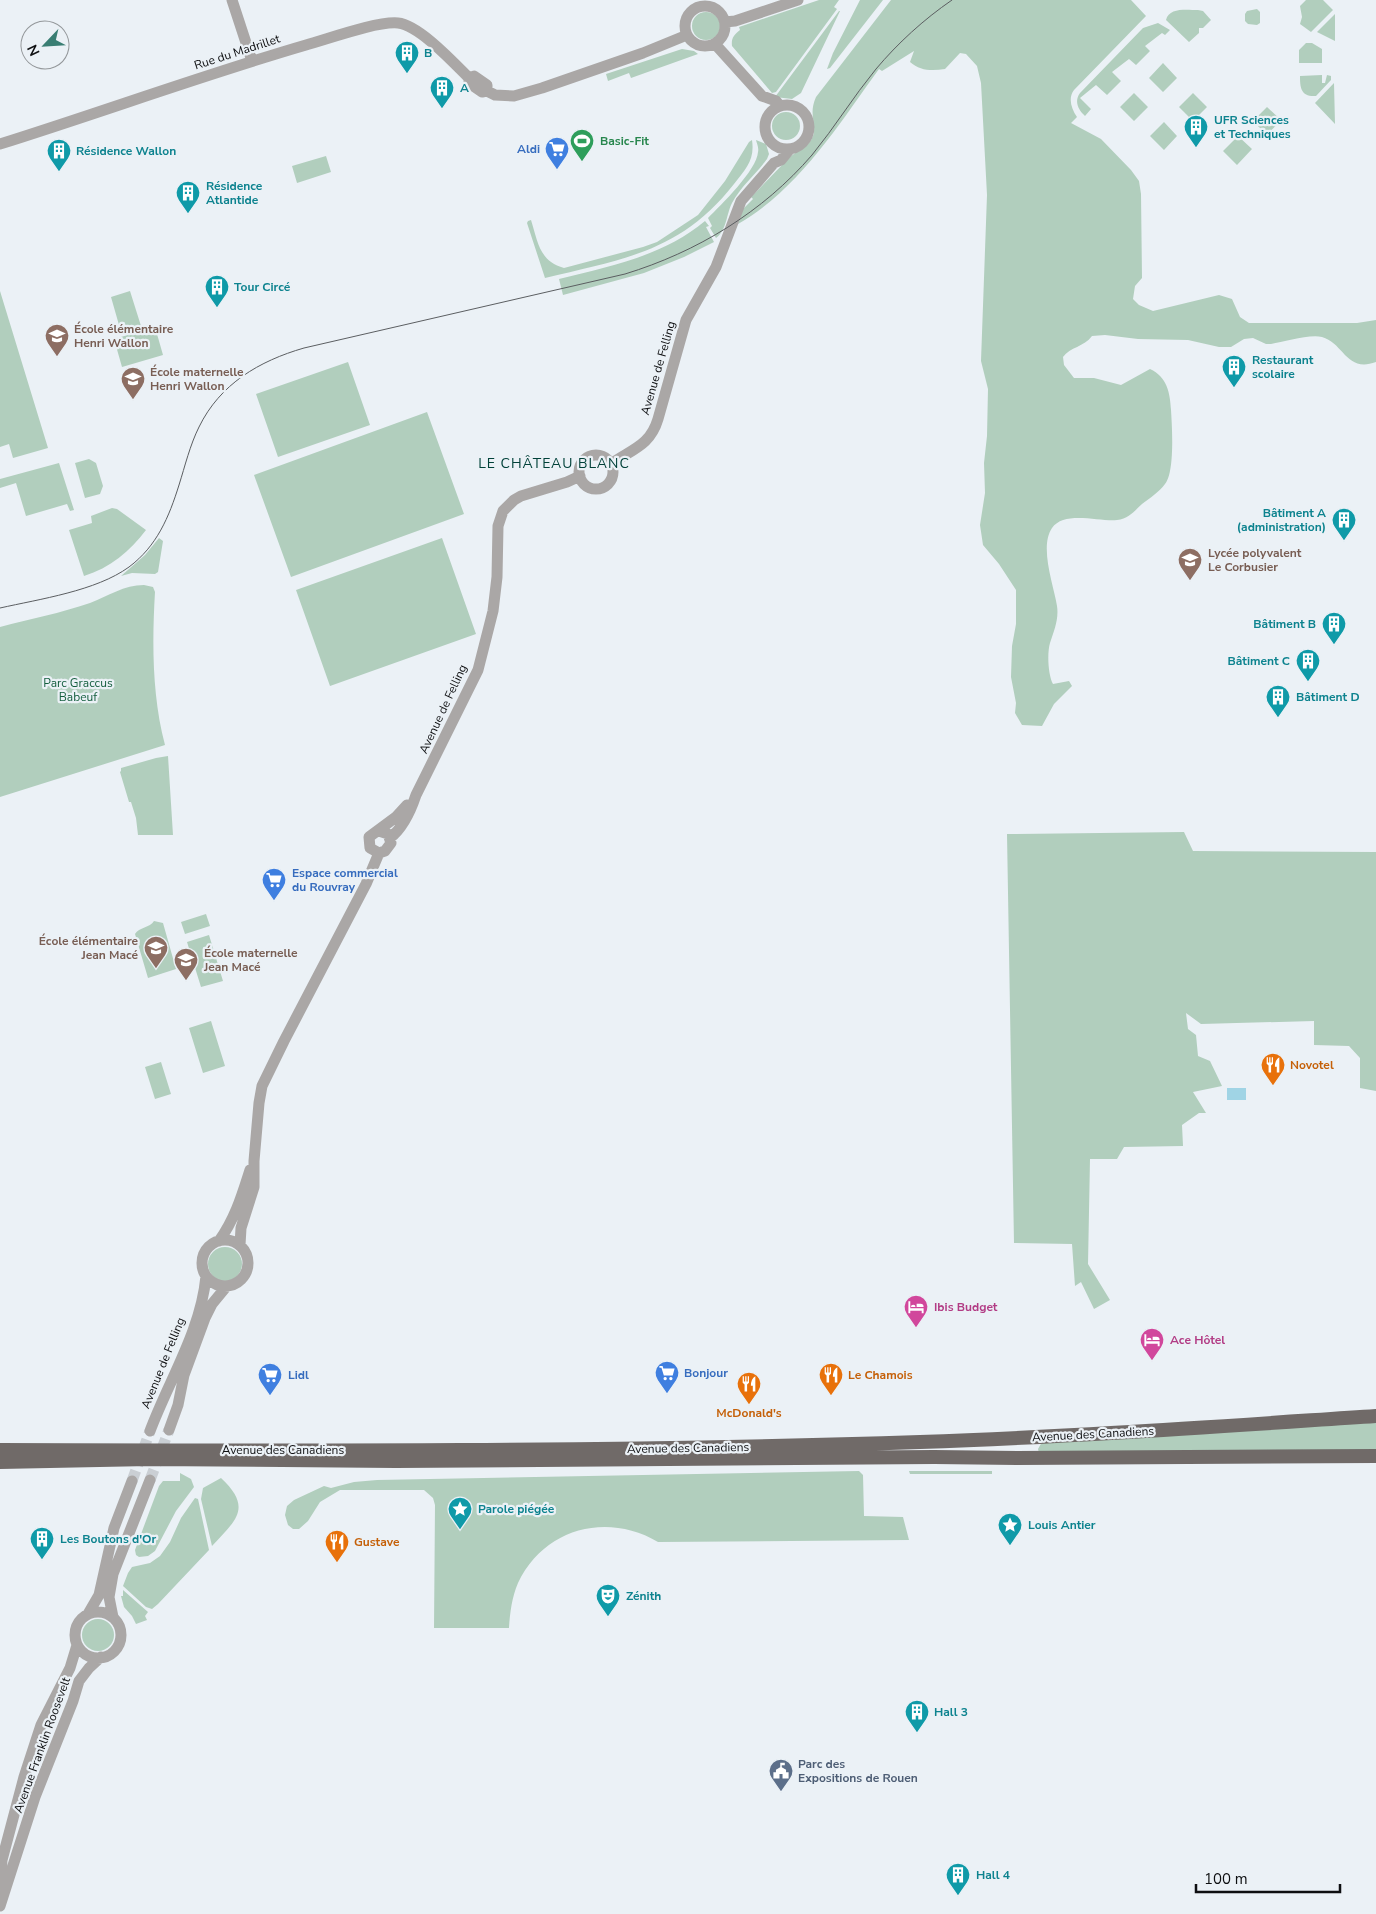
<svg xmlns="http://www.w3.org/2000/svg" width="1376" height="1914" viewBox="0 0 1376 1914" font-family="'Nunito Sans',sans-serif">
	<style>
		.green { fill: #b1cebd }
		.water { fill: #a0d4e5 }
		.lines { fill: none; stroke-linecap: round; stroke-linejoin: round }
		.minor-tunnel { stroke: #cacfd4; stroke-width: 11; stroke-dasharray: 11 5.5; stroke-linecap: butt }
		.minor { stroke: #aaa7a6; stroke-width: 11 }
		.major { stroke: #706a68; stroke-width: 14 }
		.tram { stroke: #5b5e61; stroke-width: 1 }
		.labels { text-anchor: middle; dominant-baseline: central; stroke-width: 4.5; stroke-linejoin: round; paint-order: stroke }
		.street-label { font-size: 12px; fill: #0e0f11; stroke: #ebf1f6 }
		.culture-label { font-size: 12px; font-weight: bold; fill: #0d838f; stroke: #ebf1f6; text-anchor: start }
		.leisure-label { font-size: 12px; font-weight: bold; fill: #27864d; stroke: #ebf1f6; text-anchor: start }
		.shop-label { font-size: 12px; font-weight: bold; fill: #366cbe; stroke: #ebf1f6; text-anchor: start }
		.education-label { font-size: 12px; font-weight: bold; fill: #785e54; stroke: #ebf1f6; text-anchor: start }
		.park-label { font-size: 12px; fill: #145e3e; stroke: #ebf1f6 }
		.food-label { font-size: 12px; font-weight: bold; fill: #c56008; stroke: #ebf1f6; text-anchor: start }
		.hotel-label { font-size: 12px; font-weight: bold; fill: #b23c85; stroke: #ebf1f6; text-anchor: start }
		.service-label { font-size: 12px; font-weight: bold; fill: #4e5e75; stroke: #ebf1f6; text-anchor: start }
		.neighbourhood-label { font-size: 14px; letter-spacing: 1px; fill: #014139; stroke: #ebf1f6 }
	</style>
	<rect width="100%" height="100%" fill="#ebf1f6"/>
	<path class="green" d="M819,0H839L834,7L837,9L776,92L772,93L732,46C731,38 734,35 740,30L739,27Z
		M860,0H883L830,68L827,69L833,53Z
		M891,0H1131L1146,16L1074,90C1068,98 1071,108 1077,117L1071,123L1101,139L1131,170L1139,181L1141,194L1142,278L1135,286L1133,299L1139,305L1153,311L1219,295L1232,299L1240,317L1249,323H1357L1376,320V362C1346,373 1344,343 1322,337C1309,334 1284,342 1271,344H1266L1253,338L1244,339L1231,347H1219L1188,340L1138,339L1105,335L1092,336C1084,347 1070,347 1063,357L1064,365L1074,378H1094L1121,385L1150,369C1167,377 1170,392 1171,410C1172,426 1175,472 1165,484C1159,492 1150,498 1142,504C1134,511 1129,519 1117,520C1100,522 1064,510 1052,528C1039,547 1054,586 1057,606C1059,619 1054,631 1050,643C1047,653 1048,675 1053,684L1069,681L1072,686L1054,704L1042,726L1022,725L1015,713L1016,703L1011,677L1012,646L1016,624V590L999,564L983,545L980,525L985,493L984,463L987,436L988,389L981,361L987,195L981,83L977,66L966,54L960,53L945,69C932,71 920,71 910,62L914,51L882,71L879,69C839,124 799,189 738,224L743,209L753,199L751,197C764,184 777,170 790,157C798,150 809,147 813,136C817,123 808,115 816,97Z
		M1306,0H1323L1333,10L1311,32L1300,24L1302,17L1300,6Z
		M1257,9L1260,12V23L1257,25L1248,24L1245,21V14L1247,11Z
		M1198,10L1203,11L1211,20L1203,28H1199V33L1189,42L1166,20C1169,7 1187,10 1198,10Z
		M839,11H840L801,93L792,99L775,97Z
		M692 26a14 14 0 1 1 28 0a14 14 0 1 1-28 0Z
		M1335,14V41L1317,32Z
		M1158,23L1170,30L1165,35L1162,33L1145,46L1150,51L1136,65L1129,59L1112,72L1121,81L1107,95L1096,85L1080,98L1091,109L1085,116C1078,110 1074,101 1080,93L1143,28Z
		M1306,43H1312L1322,49V63H1299V50Z
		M682,49L694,51L698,54L631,78L629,73L608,81L606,74Z
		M1163,63L1177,78L1163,92L1149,78Z
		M1322,75V83H1325L1327,75L1331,76V80L1316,96C1301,97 1300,88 1300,76Z
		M1334,83L1335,124L1315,103Z
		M1134,93L1148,107L1134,121L1120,107Z
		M1193,93L1207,107L1193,121L1179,107Z
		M1267,107L1281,120L1267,135L1253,121Z
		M772 126a14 14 0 1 1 28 0a14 14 0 1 1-28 0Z
		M1164,122L1177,136L1164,150L1150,136Z
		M1238,136L1252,149L1237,165L1223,151Z
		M752,140C755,160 746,169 734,184C681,252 623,259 545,278L527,223L528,221L531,220C538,242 539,261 564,268L643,247L657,242L698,215L725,181L749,142Z
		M756,140L766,144L769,154L767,159C756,174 741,186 732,203C726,215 727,230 716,238L710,228L712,226L708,218C721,205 757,170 758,152C759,148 757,144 756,140Z
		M326,156L331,172L297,183L292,166Z
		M705,221L709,226L706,227L714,242L684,257L644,273L563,295L559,279C611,266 663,256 705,221Z
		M0,291L48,448L13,458L9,444L0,447Z
		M130,291L141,326L121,332L111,297Z
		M155,327L163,355L122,367L114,339Z
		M348,362L370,425L278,457L256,394Z
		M427,412L464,514L291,577L254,475Z
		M89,459L96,463L103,486L100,494L85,498L75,463Z
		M59,463L74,510L70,511L67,504L26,516L16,483L0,488V479Z
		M112,508L117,509L146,530C130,551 110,568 84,576L69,530L92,523L91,516Z
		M159,538L163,541L158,572L155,574L132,573L121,576L145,555Z
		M442,538L476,634L330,686L296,590Z
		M144,585L153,587L155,592C152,642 152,696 165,745L0,797V627C30,619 61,613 90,603C108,596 124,585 144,585Z
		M168,756L173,835H138L136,818L131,802H129L120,772L121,771V768L156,758Z
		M1184,832L1193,851L1376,852V1091L1360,1088V1058L1349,1046L1314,1045V1021L1201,1024L1186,1013L1188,1029L1196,1035L1198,1056L1210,1061L1222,1086L1193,1092L1206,1113H1199L1182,1125L1183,1146L1124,1147L1117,1159H1090L1088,1264L1110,1300L1094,1309L1081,1282L1075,1286L1072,1244L1014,1243L1007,834Z
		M206,914L210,926L185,934L181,922Z
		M154,921L163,923L176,969L148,978L135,934C139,927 150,928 154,921Z
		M209,935L223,981L201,987L187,942Z
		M211,1021L225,1066L203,1073L189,1028Z
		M161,1062L171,1094L155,1099L145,1067Z
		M208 1264a17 17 0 1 1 34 0a17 17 0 1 1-34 0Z
		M1376,1417V1452L1039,1453L1038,1449L1042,1442Z
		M859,1471L863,1475L864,1516L903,1517L909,1540L658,1542C607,1512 544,1528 518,1583C512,1597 510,1612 509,1628H434L435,1505L433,1498L424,1490H340L320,1502L308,1521L299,1529H293L288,1525L285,1515L287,1506L294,1500L324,1486L331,1488L354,1482L377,1480Z
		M909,1471H992V1474H910Z
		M180,1473L191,1479L194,1487L176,1511L155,1551L148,1556L139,1557L136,1555L135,1550L159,1486L163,1481H180Z
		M221,1478C253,1508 236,1520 212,1546L201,1499L203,1488Z
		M195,1498L198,1499L209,1550L158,1604L152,1609L146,1607L123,1586L128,1573L132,1567L150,1563L160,1556L170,1542L181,1518Z
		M123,1590L148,1612L145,1616L147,1620L136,1624L132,1616L124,1607L121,1596H123Z
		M82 1635a16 16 0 1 1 32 0a16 16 0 1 1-32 0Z"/>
	<path class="water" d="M1227,1088H1246V1100H1227Z"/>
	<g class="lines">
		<path class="minor-tunnel" d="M150,1480L169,1430
			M132,1481L150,1431"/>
		<path class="minor" d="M232,0L252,61
			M685 26a20 20 0 1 1 40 0a20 20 0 1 1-40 0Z
			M725,22L735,21L798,0
			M715,44L762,96L776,101L780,106
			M469,78L474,76L487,85V91
			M765 127a22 22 0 1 1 44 0a22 22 0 1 1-44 0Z
			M0,144C102,112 203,75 306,45C328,39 377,21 398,23C419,25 454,63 469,78V83L482,92L487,91L495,95L514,96L542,88L643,53L687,35
			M579 472a17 17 0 1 1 34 0a17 17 0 1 1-34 0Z
			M611,464C632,449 650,446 658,419L686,320L716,267L741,201L774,163L781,160L790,149
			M379,831L388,834L391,843L385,851L379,853L370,848L369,837L396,817L407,805
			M390,838C403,828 411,810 416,795L478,670L493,611L497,577L498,526L503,511L514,500L521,496L567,482L580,476
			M202 1263a23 23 0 1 1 46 0a23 23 0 1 1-46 0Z
			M219,1241C235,1219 242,1195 250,1170
			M240,1245L241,1228L254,1187V1161L259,1103L262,1086L284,1041L366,884L379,853
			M169,1430L178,1405L184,1375L205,1318L212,1304L226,1287
			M150,1431C169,1380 201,1331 206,1276
			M75 1635a23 23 0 1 1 46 0a23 23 0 1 1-46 0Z
			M88,1614L99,1595L114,1528L132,1481
			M113,1617L109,1597L113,1574L150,1480
			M0,1889L2,1860L24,1777L41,1725L70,1668L77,1645
			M0,1906L35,1797L73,1701L79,1681L89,1668L101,1657"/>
		<path class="major" d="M0,1450C307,1451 613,1452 920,1442C1072,1437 1224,1426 1376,1416
			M0,1462L149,1459L396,1461L934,1457L1017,1458L1376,1456"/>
		<path class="tram" d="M0,608C40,599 96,591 129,567C157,546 169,517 179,485C185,466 190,445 199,427C220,384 259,361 304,348L625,274C697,252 763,212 812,155C835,127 853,97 876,69C898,43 923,20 952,0"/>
	</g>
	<defs>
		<symbol id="building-pin" viewBox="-11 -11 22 30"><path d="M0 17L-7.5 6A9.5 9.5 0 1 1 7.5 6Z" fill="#0f9aa8" stroke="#ebf1f6"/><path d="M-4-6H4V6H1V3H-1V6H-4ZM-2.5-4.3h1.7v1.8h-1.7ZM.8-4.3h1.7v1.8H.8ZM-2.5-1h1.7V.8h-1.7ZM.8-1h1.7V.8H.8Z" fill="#fff"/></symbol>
		<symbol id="stadium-pin" viewBox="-11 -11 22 30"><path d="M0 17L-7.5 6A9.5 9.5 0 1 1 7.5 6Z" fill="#2e9e5b" stroke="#ebf1f6"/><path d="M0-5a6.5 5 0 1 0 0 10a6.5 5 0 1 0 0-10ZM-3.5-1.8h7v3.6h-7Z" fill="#fff"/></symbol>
		<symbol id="supermarket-pin" viewBox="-11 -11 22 30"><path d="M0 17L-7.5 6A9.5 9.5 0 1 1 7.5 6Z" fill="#3f7fe0" stroke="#ebf1f6"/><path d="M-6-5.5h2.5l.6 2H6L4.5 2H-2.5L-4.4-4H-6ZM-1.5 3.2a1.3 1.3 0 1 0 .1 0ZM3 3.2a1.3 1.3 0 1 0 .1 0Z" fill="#fff"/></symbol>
		<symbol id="school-pin" viewBox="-11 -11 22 30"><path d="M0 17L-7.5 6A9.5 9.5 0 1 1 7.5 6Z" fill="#8d6e63" stroke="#ebf1f6"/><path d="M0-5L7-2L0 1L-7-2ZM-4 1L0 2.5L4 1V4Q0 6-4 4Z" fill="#fff"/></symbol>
		<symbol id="restaurant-pin" viewBox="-11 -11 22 30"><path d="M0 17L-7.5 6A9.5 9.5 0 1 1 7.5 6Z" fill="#e8710a" stroke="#ebf1f6"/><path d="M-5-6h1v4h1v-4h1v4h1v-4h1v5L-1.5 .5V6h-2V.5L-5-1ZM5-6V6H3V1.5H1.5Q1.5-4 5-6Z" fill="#fff"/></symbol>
		<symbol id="hotel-pin" viewBox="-11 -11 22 30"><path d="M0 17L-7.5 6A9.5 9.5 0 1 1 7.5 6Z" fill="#d1479c" stroke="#ebf1f6"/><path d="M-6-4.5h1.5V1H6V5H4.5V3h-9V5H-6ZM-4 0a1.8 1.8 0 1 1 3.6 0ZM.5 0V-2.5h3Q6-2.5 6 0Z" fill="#fff"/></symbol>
		<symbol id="sight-pin" viewBox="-11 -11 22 30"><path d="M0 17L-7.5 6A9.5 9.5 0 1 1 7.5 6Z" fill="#0f9aa8" stroke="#ebf1f6"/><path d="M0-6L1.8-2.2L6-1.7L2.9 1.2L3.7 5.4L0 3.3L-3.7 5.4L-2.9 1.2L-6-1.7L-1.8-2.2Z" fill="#fff"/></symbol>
		<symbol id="theatre-pin" viewBox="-11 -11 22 30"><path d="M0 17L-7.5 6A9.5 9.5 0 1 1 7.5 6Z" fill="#0f9aa8" stroke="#ebf1f6"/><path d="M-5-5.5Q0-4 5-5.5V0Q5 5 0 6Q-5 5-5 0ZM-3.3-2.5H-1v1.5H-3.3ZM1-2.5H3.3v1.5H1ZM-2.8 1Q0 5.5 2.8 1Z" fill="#fff"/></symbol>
		<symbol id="civic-pin" viewBox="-11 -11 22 30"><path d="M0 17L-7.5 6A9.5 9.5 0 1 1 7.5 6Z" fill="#5c6f8a" stroke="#ebf1f6"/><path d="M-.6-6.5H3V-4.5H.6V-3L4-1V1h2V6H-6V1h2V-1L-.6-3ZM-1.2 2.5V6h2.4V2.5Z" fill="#fff"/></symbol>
	</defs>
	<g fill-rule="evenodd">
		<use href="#building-pin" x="393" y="39" width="28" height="38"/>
		<use href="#building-pin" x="428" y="74" width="28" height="38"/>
		<use href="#building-pin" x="1182" y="113" width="28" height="38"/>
		<use href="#stadium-pin" x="568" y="127" width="28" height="38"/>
		<use href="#supermarket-pin" x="543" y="135" width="28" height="38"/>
		<use href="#building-pin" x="45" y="137" width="28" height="38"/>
		<use href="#building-pin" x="174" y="179" width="28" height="38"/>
		<use href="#building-pin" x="203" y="273" width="28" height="38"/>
		<use href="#school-pin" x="43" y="322" width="28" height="38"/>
		<use href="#building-pin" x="1220" y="353" width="28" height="38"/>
		<use href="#school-pin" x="119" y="365" width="28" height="38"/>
		<use href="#building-pin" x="1330" y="506" width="28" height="38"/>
		<use href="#school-pin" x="1176" y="546" width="28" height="38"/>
		<use href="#building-pin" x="1320" y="610" width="28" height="38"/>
		<use href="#building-pin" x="1294" y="647" width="28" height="38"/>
		<use href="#building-pin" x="1264" y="683" width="28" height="38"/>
		<use href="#supermarket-pin" x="260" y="866" width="28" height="38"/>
		<use href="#school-pin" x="142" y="934" width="28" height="38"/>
		<use href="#school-pin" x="172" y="946" width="28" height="38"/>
		<use href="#restaurant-pin" x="1259" y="1051" width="28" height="38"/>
		<use href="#hotel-pin" x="902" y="1293" width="28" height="38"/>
		<use href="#hotel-pin" x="1138" y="1326" width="28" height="38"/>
		<use href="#supermarket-pin" x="653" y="1359" width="28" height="38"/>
		<use href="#supermarket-pin" x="256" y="1361" width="28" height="38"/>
		<use href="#restaurant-pin" x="817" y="1361" width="28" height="38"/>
		<use href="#restaurant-pin" x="735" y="1370" width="28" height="38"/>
		<use href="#sight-pin" x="446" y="1495" width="28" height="38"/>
		<use href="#sight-pin" x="996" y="1511" width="28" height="38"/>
		<use href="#building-pin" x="28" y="1525" width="28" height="38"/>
		<use href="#restaurant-pin" x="323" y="1528" width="28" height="38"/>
		<use href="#theatre-pin" x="594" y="1582" width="28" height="38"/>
		<use href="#building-pin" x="903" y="1698" width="28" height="38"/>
		<use href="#civic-pin" x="767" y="1757" width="28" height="38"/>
		<use href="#building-pin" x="944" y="1861" width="28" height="38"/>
	</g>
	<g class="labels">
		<g class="street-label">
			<text transform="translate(237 52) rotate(-18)">Rue du Madrillet</text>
			<text transform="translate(658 368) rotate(-74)">Avenue de Felling</text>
			<text transform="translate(443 709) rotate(-65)">Avenue de Felling</text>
			<text transform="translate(163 1363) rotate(-68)">Avenue de Felling</text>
			<text transform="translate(1093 1434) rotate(-3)">Avenue des Canadiens</text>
			<text transform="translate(688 1448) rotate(-1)">Avenue des Canadiens</text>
			<text x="283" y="1450">Avenue des Canadiens</text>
			<text transform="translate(42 1745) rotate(-70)">Avenue Franklin Roosevelt</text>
		</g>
		<g class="culture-label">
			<text x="424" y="53">B</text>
			<text x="460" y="88">A</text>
			<text x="1214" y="120">UFR Sciences<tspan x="1214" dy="14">et Techniques</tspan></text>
			<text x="76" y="151">Résidence Wallon</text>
			<text x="206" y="186">Résidence<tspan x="206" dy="14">Atlantide</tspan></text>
			<text x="234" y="287">Tour Circé</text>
			<text x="1252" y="360">Restaurant<tspan x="1252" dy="14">scolaire</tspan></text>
			<text x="1326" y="513" text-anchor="end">Bâtiment A<tspan x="1326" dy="14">(administration)</tspan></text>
			<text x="1316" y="624" text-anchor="end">Bâtiment B</text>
			<text x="1290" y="661" text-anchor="end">Bâtiment C</text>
			<text x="1296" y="697">Bâtiment D</text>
			<text x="478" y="1509">Parole piégée</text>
			<text x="1028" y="1525">Louis Antier</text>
			<text x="60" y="1539">Les Boutons d'Or</text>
			<text x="626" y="1596">Zénith</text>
			<text x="934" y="1712">Hall 3</text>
			<text x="976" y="1875">Hall 4</text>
		</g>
		<g class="leisure-label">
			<text x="600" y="141">Basic-Fit</text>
		</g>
		<g class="shop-label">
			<text x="540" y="149" text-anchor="end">Aldi</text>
			<text x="292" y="873">Espace commercial<tspan x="292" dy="14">du Rouvray</tspan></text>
			<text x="684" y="1373">Bonjour</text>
			<text x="288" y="1375">Lidl</text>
		</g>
		<g class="education-label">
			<text x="74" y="329">École élémentaire<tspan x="74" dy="14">Henri Wallon</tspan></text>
			<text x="150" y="372">École maternelle<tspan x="150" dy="14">Henri Wallon</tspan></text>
			<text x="1208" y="553">Lycée polyvalent<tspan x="1208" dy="14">Le Corbusier</tspan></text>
			<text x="138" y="941" text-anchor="end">École élémentaire<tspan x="138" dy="14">Jean Macé</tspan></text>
			<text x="204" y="953">École maternelle<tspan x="204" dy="14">Jean Macé</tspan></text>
		</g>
		<g class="park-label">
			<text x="78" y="683">Parc Graccus<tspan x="78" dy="14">Babeuf</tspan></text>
		</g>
		<g class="food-label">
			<text x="1290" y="1065">Novotel</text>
			<text x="848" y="1375">Le Chamois</text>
			<text x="749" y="1413" text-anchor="middle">McDonald's</text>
			<text x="354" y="1542">Gustave</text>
		</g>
		<g class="hotel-label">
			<text x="934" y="1307">Ibis Budget</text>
			<text x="1170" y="1340">Ace Hôtel</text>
		</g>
		<g class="service-label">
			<text x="798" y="1764">Parc des<tspan x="798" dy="14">Expositions de Rouen</tspan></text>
		</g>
		<g class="neighbourhood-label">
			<text x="554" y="463">LE CHÂTEAU BLANC</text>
		</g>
	</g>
	<g transform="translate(45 45) rotate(245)"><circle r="24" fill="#ebf1f6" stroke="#93979a"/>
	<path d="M0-4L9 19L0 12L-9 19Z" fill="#397e73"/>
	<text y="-8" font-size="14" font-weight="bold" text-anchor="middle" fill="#0e0f11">N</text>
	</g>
	<path d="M1196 1884v8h144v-8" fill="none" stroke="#0e0f11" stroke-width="2.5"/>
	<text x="1204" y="1884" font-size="15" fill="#0e0f11" stroke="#ebf1f6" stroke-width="4" paint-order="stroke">100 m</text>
</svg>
